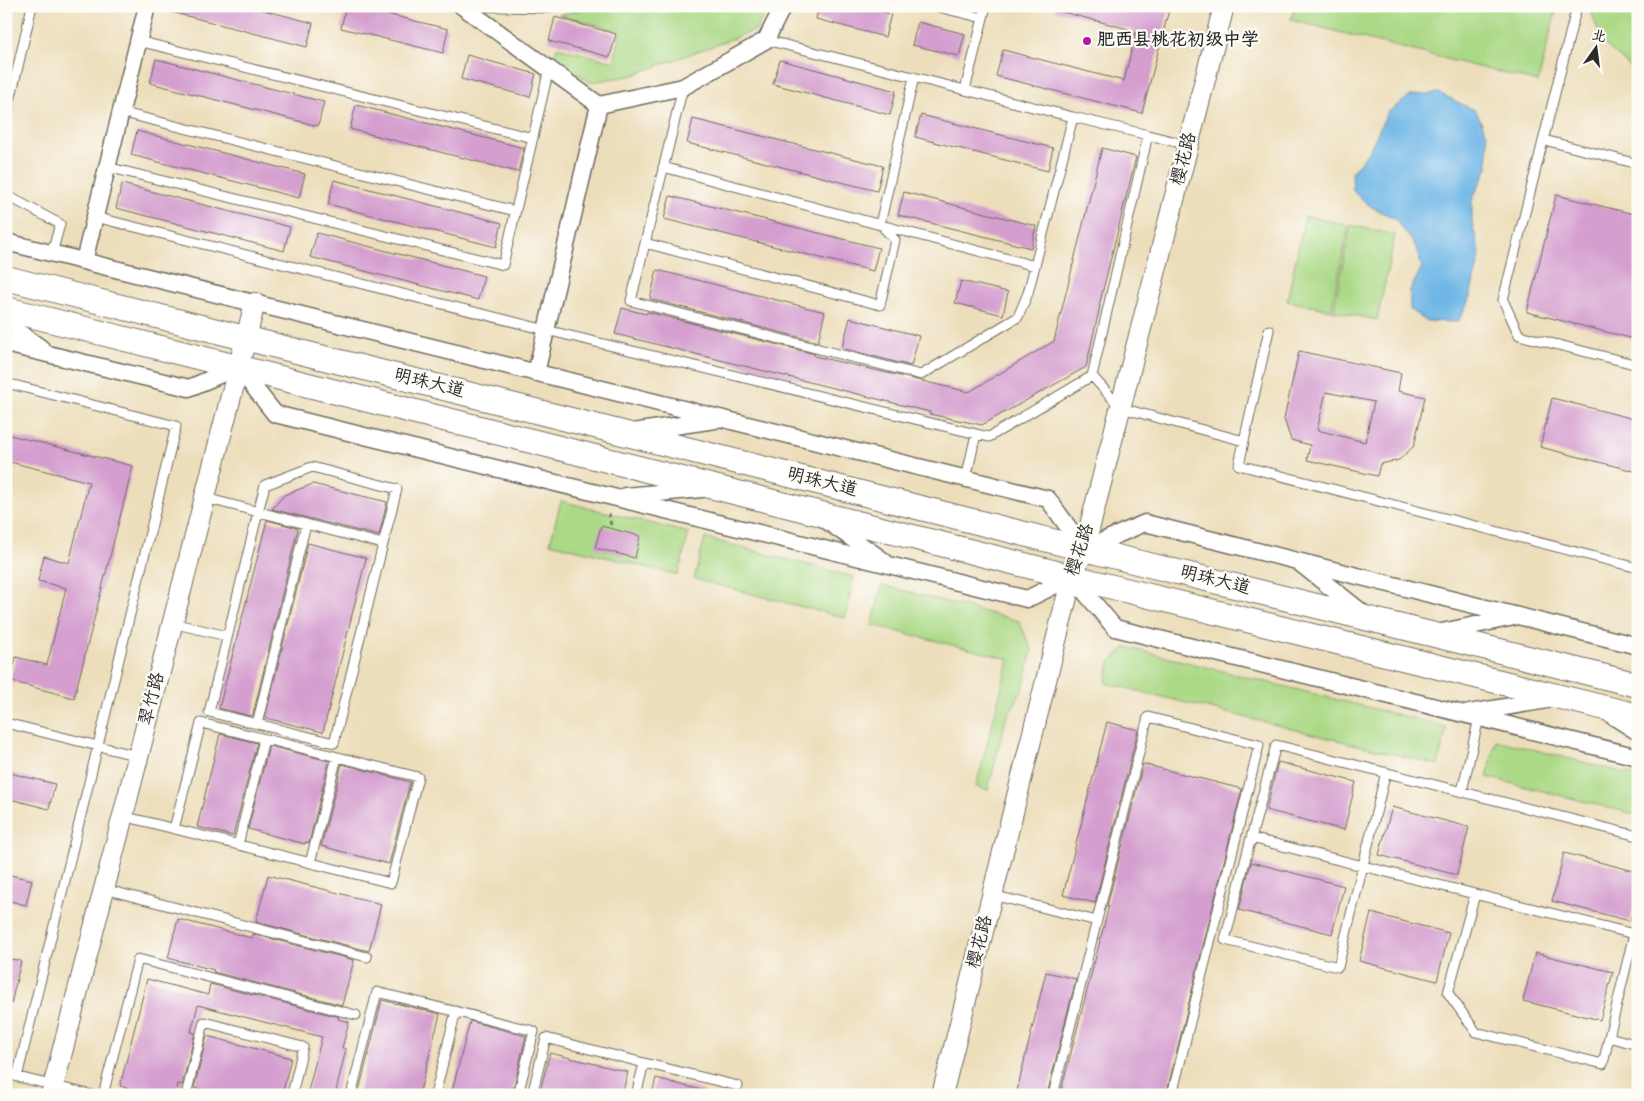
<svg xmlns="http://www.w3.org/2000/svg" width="1644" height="1101" viewBox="0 0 1644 1101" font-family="'Indie Flower','LXGW WenKai TC',sans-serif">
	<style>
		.green { fill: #abd986; stroke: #6b8258 }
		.water { fill: #6fb7e7; stroke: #4d7189 }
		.building { fill: #d49ecf; fill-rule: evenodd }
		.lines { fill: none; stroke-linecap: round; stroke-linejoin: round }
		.service-casing { stroke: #6f6a5d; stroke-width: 11 }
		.minor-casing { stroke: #6f6a5d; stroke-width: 19 }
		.tertiary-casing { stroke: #6f6a5d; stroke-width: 22 }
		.secondary-casing { stroke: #6f6a5d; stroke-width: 26 }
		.path { stroke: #6f6a5d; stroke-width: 2.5; stroke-dasharray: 4 4; stroke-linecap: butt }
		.service { stroke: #fff; stroke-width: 9 }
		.minor { stroke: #fff; stroke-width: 16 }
		.tertiary { stroke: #fff; stroke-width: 20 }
		.secondary { stroke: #fff; stroke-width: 24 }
		.poi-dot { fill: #b5179e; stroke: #fdfcf7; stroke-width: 2 }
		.labels { text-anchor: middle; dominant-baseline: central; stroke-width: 4.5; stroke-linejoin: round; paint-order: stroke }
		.poi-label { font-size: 18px; font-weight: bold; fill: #2b2b2b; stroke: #fdfcf7; text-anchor: start }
		.street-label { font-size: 18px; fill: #2b2b2b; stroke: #fdfcf7 }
	</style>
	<rect width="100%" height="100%" fill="#fdfcf7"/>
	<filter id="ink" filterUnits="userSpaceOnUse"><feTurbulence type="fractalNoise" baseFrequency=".02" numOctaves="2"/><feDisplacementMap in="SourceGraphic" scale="10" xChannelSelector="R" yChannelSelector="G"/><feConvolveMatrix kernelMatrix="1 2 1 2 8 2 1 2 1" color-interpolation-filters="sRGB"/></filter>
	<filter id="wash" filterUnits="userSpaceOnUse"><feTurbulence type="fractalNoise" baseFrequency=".0096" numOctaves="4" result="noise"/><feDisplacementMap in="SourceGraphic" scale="20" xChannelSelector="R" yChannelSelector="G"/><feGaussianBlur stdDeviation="1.12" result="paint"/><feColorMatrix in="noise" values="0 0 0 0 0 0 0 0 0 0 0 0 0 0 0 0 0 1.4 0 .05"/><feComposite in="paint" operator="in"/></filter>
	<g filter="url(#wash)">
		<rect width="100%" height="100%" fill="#eddebb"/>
		<path class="green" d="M593,6H769L756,30L630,76L590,82L553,59L557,47L614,62L621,31L559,15Z
			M1295,6H1557L1538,82L1291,20Z
			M1589,6H1638V74L1603,43Z
			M1305,216L1349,225L1331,310L1287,301Z
			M1351,225L1395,235L1377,320L1333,311Z
			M561,501L689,533L678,575L550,543Z
			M705,538L854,577L845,618L694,579Z
			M882,585L1019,621L1032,650L1023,689L1006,719L988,790L976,787L1009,659L872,625Z
			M1126,647L1447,727L1438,765L1106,683L1110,662Z
			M1496,740L1638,776V815L1487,777Z"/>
		<path class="water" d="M1439,93L1476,111L1487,134L1488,167L1472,200V222L1480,256L1469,300L1458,322L1426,321L1410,310V290L1422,267L1415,245L1395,219L1370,206L1353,191L1352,172L1369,151L1387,113L1410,96Z"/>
		<g id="blocks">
			<path class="building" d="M164,6H248L313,23L307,47L164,10Z
				M346,6H354L448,29L443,53L341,28Z
				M819,6H864L891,14L885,37L816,19Z
				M1056,6H1170L1142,113L996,76L1003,50L1124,81L1136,31L1055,10Z
				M555,17L616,34L610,57L549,41Z
				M918,22L965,34L959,56L912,45Z
				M467,55L536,74L530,97L461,79Z
				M156,59L324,102L318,126L150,83Z
				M780,60L896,91L890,115L773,84Z
				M356,105L524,148L518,172L350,129Z
				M921,115L1053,148L1048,171L915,137Z
				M693,119L883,166L877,191L687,143Z
				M137,131L305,174L299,198L131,155Z
				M1102,148L1136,157L1099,306H1100L1086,367L982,425L929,414L930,412L615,334L622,308L646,314L647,312L815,354L814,356L969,392L1054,341Z
				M334,180L502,223L496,247L328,204Z
				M122,184L290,227L284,251L116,208Z
				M904,192L1036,226L1031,248L898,215Z
				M1556,195L1638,215V340L1527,312Z
				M670,196L879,248L873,271L664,219Z
				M317,233L484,276L478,300L310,257Z
				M657,270L825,312L818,342L650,299Z
				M961,281L1008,292L1003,315L955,303Z
				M850,318L919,336L911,366L842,348Z
				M1299,351L1401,373L1398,391L1425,397L1414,446L1399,460L1380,464L1377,476L1307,460L1310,445L1291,440L1284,419ZM1326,392L1374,402L1365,442L1317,430Z
				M1552,398L1638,420V472L1540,447Z
				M6,434L133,466L74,698L10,681L16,657L47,665L66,588L38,581L44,556L69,563L89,482L6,461Z
				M313,484L387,502L379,536L272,509L284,495Z
				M267,520L298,528L253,715L250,716L219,708Z
				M601,526L640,536L635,558L595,548Z
				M308,543L366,558L323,732L265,718Z
				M1107,722L1138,730L1095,903L1063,895Z
				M220,734L257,743L233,836L197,827Z
				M269,746L329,761L309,843L305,842V844L248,829Z
				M1278,762L1356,782L1344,830L1266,810Z
				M342,764L410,782L389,864L321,846Z
				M1143,764L1242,789L1166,1095H1060L1109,906H1107Z
				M6,772L55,784L49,809L6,798Z
				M1392,807L1469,827L1457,875L1379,855Z
				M1564,853L1638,872V890L1630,921L1552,901Z
				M1251,862L1344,886L1332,934L1239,910Z
				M6,874L32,880L26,905L6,900Z
				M268,875L381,904L369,951L256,922Z
				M1371,913L1449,933L1437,981L1359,961Z
				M178,919L252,938L253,934L354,960L342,1005L213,972L214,970L168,958Z
				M1535,953L1613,972L1600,1020L1523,1001Z
				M6,958L21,961L11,1004H6Z
				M1046,972L1076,979L1047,1095H1016Z
				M147,979L208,995L210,984L339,1017L338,1019L349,1022L342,1048L346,1049L335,1095H307L322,1037L198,1005L191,1032L195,1033L182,1085L178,1084L176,1095H153L120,1086Z
				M382,1000L440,1014L419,1095H358Z
				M470,1021L526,1036L512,1095H451Z
				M207,1036L291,1058L282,1095H222L194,1088Z
				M550,1053L628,1072L622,1095H539Z
				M656,1078L704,1091V1095H652Z"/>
		</g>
	</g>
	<g filter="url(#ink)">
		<use href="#blocks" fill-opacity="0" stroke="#6f6a5d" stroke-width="1"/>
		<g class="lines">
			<defs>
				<path id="service" d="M465,6L547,8L554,6
					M934,6L983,18
					M1577,6L1503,300L1519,335L1638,365
					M766,40L965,90
					M138,41L533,138
					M683,87L631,301L921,375L1018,317L1028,293L1073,117L965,90L986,6
					M120,112L515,211
					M1073,117L1148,135
					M6,118L32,6
					M1544,140L1638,164
					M107,167L503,265L549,69
					M663,167L1035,266
					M6,195L60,224L52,253
					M95,217L546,330L989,437L1092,376L1148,135L1188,145
					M645,243L880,305L895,240L880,224L914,77
					M1092,376L1121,408L1244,441L1269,330
					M6,383L176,426L17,1077
					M1244,441L1239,465L1638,568
					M966,479L976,434
					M205,498L383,544L334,743L209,712L258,512L265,485L312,467L397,489L383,544
					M172,623L227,636
					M6,723L138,756
					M257,724L306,524
					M1462,791L1479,718
					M123,816L391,883L418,777L201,723L174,829
					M1638,836L1276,745L1251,838L1638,935
					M1251,838L1225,940L1338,967L1386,772
					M238,845L264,739
					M310,863L337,757
					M104,889L367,957
					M1475,894L1448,993L1476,1032L1603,1064L1609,1037
					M992,895L1097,921
					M1638,931L1634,934L1609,1037L1638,1045
					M644,1063L738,1086
					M6,1074L92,1095
					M103,1095L138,959L356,1015
					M186,1095L204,1022L303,1047L292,1095
					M351,1095L377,992L534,1031L518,1095
					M435,1095L456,1011
					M532,1095L546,1038L644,1063L636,1095
					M1053,1095L1148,717L1259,745L1172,1095"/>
				<path id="minor" d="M462,6L599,105
					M6,242L1048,499L1084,549L1145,523L1638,646
					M84,261L147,6
					M6,323L41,348
					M6,344L189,388L238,367L275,414L1027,599L1072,577L1115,628L1638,757
					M536,373L599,105L683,87L766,40L783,6
					M633,432L715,420
					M625,496L702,489
					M824,519L884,561
					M1301,564L1364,614
					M1437,633L1514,617
					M1469,713L1553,699
					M1611,715L1638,732"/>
				<path id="tertiary" d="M51,1095L255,303
					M942,1095L1072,577L1084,549L1224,6"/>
				<path id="secondary" d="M6,278L1084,549L1638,685
					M6,309L1072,577L1638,716"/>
			</defs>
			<use href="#service" class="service-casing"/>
			<use href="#minor" class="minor-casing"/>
			<use href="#tertiary" class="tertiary-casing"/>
			<use href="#secondary" class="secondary-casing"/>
			<path class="path" d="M609,513L611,526"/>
			<use href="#service" class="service"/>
			<use href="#minor" class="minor"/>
			<use href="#tertiary" class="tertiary"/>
			<use href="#secondary" class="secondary"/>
		</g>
	</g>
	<circle class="poi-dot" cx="1087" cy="41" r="5"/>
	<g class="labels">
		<g class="poi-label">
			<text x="1097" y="41">肥西县桃花初级中学</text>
		</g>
		<g class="street-label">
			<text transform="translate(1185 159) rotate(-76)">樱花路</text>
			<text transform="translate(429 384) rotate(14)">明珠大道</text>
			<text transform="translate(822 483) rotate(14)">明珠大道</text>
			<text transform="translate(1081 550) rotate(-72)">樱花路</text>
			<text transform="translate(1215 581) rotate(14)">明珠大道</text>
			<text transform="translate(153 699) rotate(-76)">翠竹路</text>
			<text transform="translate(981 942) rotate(-76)">樱花路</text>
		</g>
	</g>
	<rect width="1644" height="1101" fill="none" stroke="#fdfcf7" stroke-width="25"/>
	<g transform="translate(1596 48) rotate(14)" stroke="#fdfcf7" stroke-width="4" paint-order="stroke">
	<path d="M0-4L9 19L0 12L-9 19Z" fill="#2b2b2b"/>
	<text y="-8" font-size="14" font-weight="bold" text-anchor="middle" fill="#2b2b2b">北</text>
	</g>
</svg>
